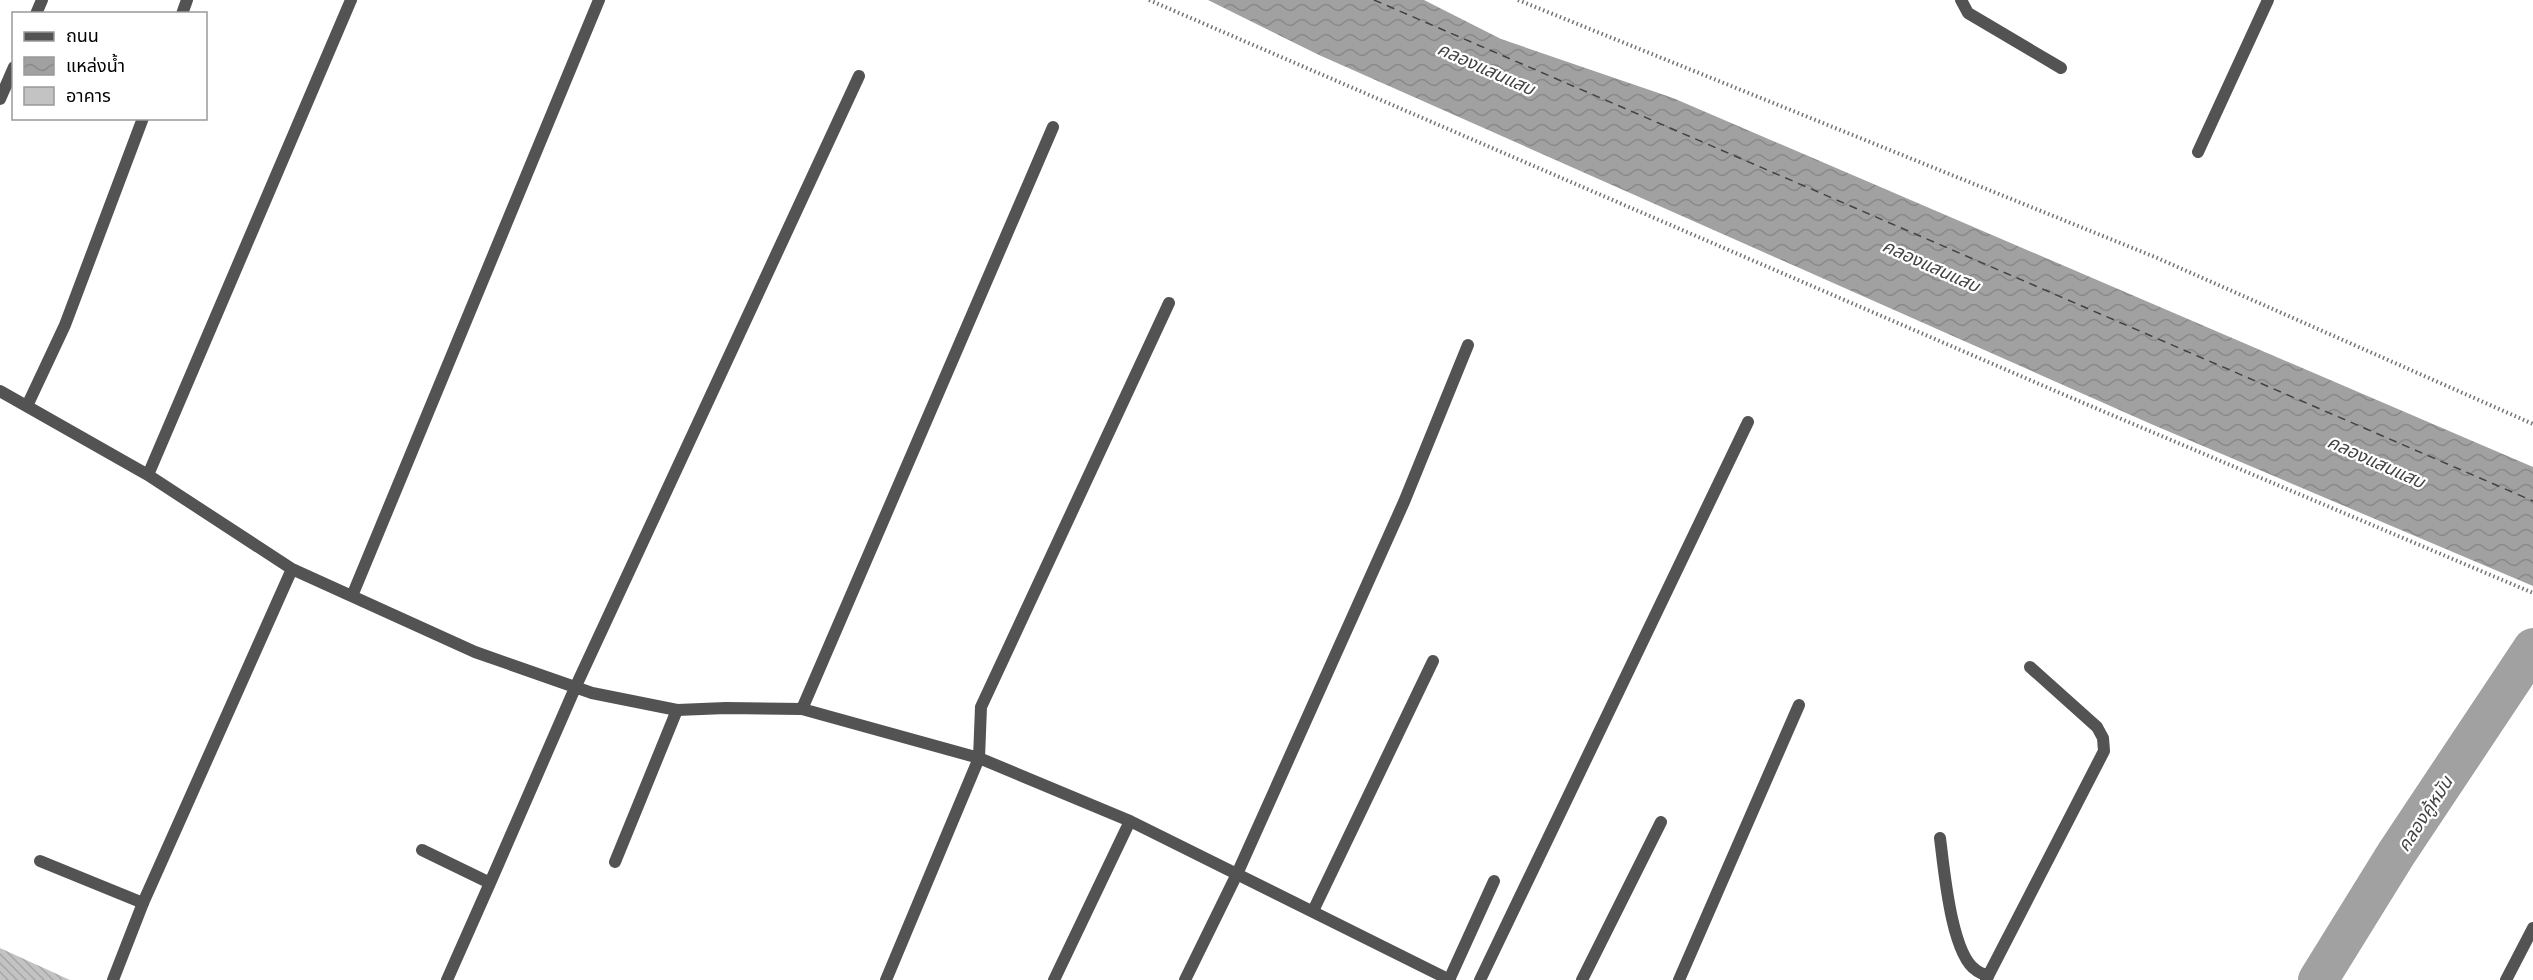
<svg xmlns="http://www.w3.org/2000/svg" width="2533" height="980" viewBox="0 0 2533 980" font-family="'Fira Sans Condensed','Noto Sans Thai',sans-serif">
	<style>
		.water { fill: url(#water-waves) }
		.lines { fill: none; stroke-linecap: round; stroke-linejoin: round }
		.canal { stroke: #a1a1a1; stroke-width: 40 }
		.ferry { stroke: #424242; stroke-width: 1.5; stroke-dasharray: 8 6; stroke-linecap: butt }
		.building { fill: url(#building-back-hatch) }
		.path { stroke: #757575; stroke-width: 4; stroke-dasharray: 1.5 3; stroke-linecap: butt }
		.service { stroke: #535353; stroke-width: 12 }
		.minor { stroke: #535353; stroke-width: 12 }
		.labels { text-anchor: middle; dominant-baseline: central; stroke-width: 4.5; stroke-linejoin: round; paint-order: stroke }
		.water-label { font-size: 18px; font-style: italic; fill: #424242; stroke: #fff }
	</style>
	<defs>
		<pattern id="water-waves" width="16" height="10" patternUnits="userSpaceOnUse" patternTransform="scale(1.5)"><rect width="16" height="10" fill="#a1a1a1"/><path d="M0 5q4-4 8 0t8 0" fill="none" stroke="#898989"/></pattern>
		<pattern id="building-back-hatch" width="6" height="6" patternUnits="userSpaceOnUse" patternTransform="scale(1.5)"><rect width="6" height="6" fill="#c3c3c3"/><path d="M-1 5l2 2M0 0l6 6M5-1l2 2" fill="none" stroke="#a6a6a6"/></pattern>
	</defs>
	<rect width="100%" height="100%" fill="#fff"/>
	<path class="water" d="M1208,0H1424L1501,39L1673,98L2533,467V586L2151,424L1319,55Z"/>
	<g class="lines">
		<path class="canal" d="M2318,980L2396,854L2533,648"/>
		<path class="ferry" d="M1374,0L2533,501"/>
	</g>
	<path class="building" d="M0,948L70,980H0Z"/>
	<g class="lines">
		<path class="path" d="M1149,0L2067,396L2533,593
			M1518,0L2155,257L2533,424"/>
		<path class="service" d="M1940,838C1944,868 1951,954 1976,970C1979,973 1984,974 1988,976
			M40,861L143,903
			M615,862L677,710
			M1313,911L1433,661
			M1185,980L1237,874
			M1449,980L1494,881"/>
		<path class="minor" d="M1961,0L1968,13L2061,68
			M36,14L42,0
			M182,14L187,0
			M0,99L14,67
			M2198,152L2268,0
			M0,391L148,475L292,569L475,652L592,693L677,710L726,708L802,709L979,758L1130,821L1450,980
			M27,406L65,325L143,118
			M148,475L351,0
			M352,596L599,0
			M802,709L1053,127
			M422,850L490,883L575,688L859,76
			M1237,874L1404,502L1468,345
			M113,980L143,903L292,569
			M447,980L490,883
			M886,980L979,758L981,707L1169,303
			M1054,980L1130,821
			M1480,980L1748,422
			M1582,980L1661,822
			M1679,980L1799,705
			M1986,980L2104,751L2103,738L2097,727L2030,667
			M2506,980L2533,928"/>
	</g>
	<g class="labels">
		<g class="water-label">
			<text transform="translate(1486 69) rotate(24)">คลองแสนแสบ</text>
			<text transform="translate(1931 266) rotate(24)">คลองแสนแสบ</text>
			<text transform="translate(2376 462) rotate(24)">คลองแสนแสบ</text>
			<text transform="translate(2425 814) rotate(-57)">คลองคู้หมัน</text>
		</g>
	</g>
	<rect x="12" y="12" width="195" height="108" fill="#ffffff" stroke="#999999" stroke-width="1.5"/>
	<rect x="24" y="32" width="30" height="9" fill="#535353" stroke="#999999" stroke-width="1.5"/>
	<text x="66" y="42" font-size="18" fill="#000000">ถนน</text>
	<rect x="24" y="57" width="30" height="18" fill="url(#water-waves)" stroke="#999999" stroke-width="1.5"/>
	<text x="66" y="72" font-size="18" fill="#000000">แหล่งน้ำ</text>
	<rect x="24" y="87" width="30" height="18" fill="#c3c3c3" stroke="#999999" stroke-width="1.5"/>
	<text x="66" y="102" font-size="18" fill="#000000">อาคาร</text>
</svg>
